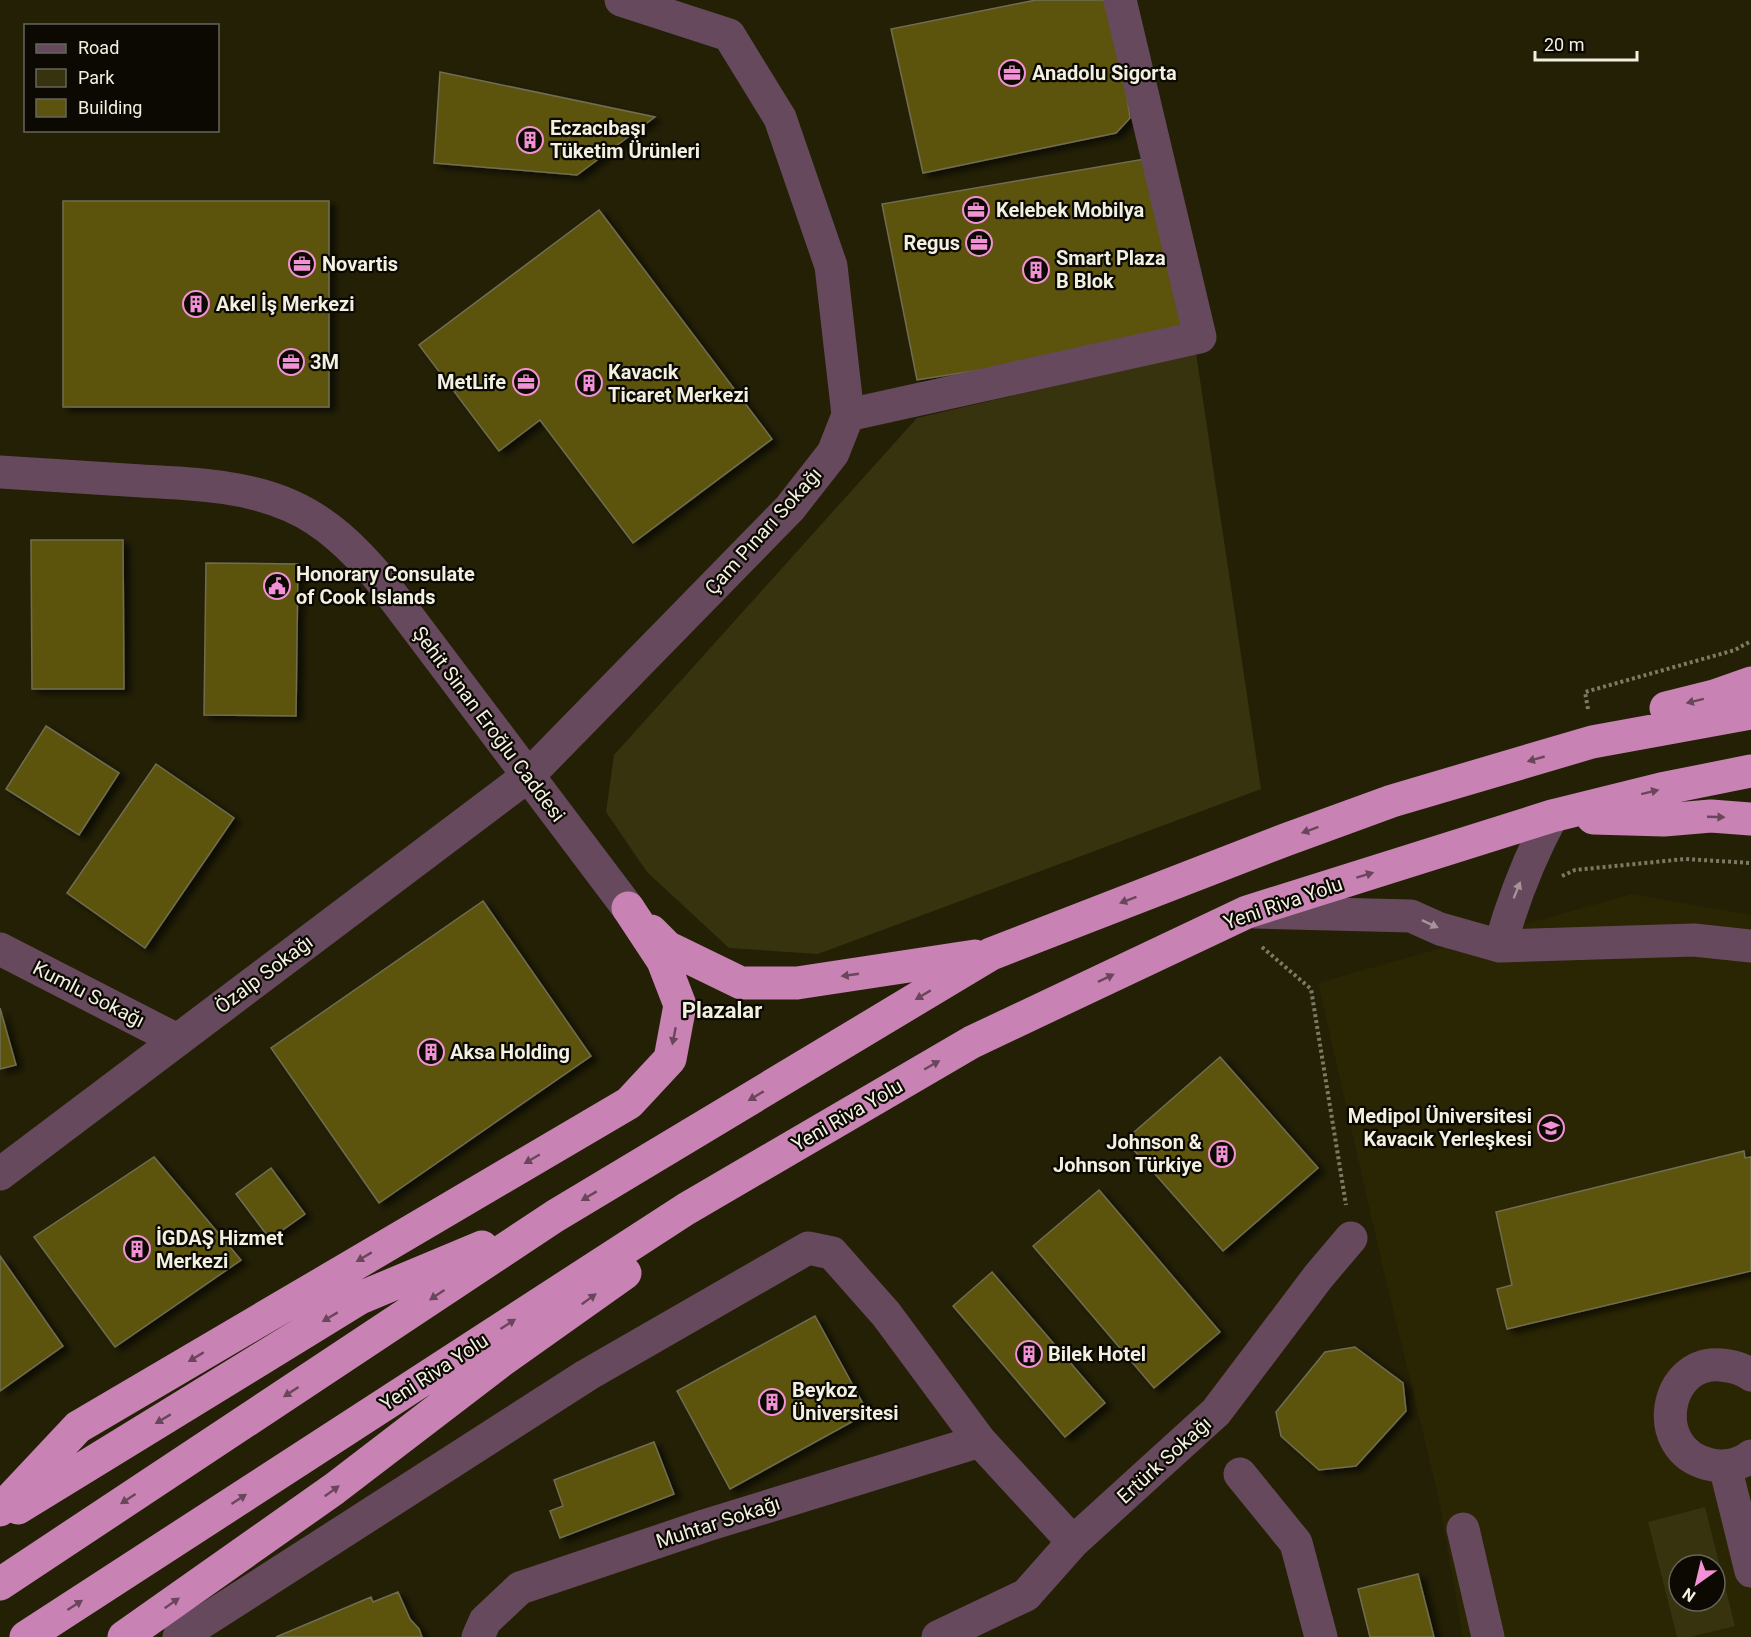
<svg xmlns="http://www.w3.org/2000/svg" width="1751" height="1637" viewBox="0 0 1751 1637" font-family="Roboto,sans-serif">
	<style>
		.built { fill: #2a2503; fill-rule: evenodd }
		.green { fill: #37330f; fill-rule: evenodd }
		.building { fill: #5b530e; stroke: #716d51; stroke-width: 1.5; filter: url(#shadow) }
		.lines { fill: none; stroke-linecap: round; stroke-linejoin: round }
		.path { stroke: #7c7a64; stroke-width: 4; stroke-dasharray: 3 3; stroke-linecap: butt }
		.minor { stroke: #66495c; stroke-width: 33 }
		.highway { stroke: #c882b3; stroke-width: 33 }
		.oneway { fill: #6a465a }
		.oneway2 { fill: #a59498 }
		.labels { text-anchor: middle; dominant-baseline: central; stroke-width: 4.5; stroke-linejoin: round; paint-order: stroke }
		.poi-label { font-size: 20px; font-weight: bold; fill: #f2f0e1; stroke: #0b0902; text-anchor: start }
		.street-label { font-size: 20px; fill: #f2f0e1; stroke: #0b0902 }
		.quarter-label { font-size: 22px; font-weight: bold; fill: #f2f0e1; stroke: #0b0902 }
	</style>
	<defs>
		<filter id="shadow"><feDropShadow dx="6" dy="4" stdDeviation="3" flood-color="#0009"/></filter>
	</defs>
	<rect width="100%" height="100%" fill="#232006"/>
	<path class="built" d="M1632,894L1751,915V1637H1463L1439,1499L1384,1272L1318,983ZM1679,1565H1715V1601H1679Z"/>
	<path class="green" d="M1196,353L1261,789L818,954L729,948L647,872L606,812L614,755L917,418Z
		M1705,1507L1735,1626L1690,1637H1677L1648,1522ZM1679,1565H1715V1601H1679Z"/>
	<path class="building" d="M1036,0H1113L1130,118L1116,133L923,173L891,29Z
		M440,72L655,117L577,175L434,163Z
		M1156,157L1188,337L917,380L882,204Z
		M63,201H329V407H63Z
		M599,210L772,439L633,543L540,420L499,451L419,345Z
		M31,540H123L124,689H32Z
		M206,563L298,564L296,716L204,715Z
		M46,726L119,773L79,835L6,789Z
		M156,764L234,818L145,948L67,893Z
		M483,901L591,1056L379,1203L271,1048Z
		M0,1008L16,1065L0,1069Z
		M1220,1057L1318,1168L1223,1251L1125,1140Z
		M1744,1151L1745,1158L1751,1157V1271L1507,1329L1497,1289L1512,1285L1496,1212Z
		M154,1157L241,1260L115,1347L34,1237Z
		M271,1168L305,1214L270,1239L236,1194Z
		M1099,1190L1220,1332L1154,1388L1033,1246Z
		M0,1256L63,1346L0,1391Z
		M992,1272L1105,1403L1065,1437L953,1306Z
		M815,1316L868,1413L730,1489L677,1391Z
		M1355,1347L1403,1383L1406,1411L1356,1466L1319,1470L1281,1436L1276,1412L1325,1352Z
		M654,1442L674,1494L560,1538L550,1511L563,1506L554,1480Z
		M1418,1574L1434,1637H1370L1358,1589Z
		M398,1592L410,1619L419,1629L422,1637H276L371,1597L373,1602Z"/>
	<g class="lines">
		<path class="path" d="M1588,709L1585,692L1735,650L1751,641
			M1562,876L1575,870L1685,859L1751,863
			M1262,947L1311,989L1346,1205"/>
		<path class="minor" d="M848,415L1200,337L1120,0
			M0,472C47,475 95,478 142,481C192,484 244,485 291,506C327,522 354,549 379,578L628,908
			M1254,912L1411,916L1440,929L1500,946L1694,940L1751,946
			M1500,946C1513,900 1529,858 1552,816
			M0,949L177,1040
			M0,1174L529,775L790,508L833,453L848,415L831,266L780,118L729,35L621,0
			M1751,1375C1742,1368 1732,1366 1721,1365C1665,1359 1648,1449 1708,1464C1722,1468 1739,1466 1751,1456
			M1725,1466L1751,1571
			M1240,1474L1296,1543L1321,1637
			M1463,1529L1488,1637
			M179,1637L587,1375L808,1248L832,1253L886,1314L980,1441L1073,1542
			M478,1637L485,1621L520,1588L704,1526L980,1441
			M938,1637L1026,1595L1073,1542L1216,1412L1318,1277L1351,1238"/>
		<path class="highway" d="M1666,708L1714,696L1751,683
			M1593,818L1664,820L1711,816L1751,819
			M651,931L667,947L741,983H797L975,956
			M18,1508L360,1298L482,1247
			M0,1510L78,1427L629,1103L670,1059L680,1005L663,961L628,908
			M0,1584L555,1216L991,954L1285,840L1392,801L1592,742L1751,713
			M26,1637L686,1209L972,1042L1247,912L1552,816L1661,789L1751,771
			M124,1637L334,1489L501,1361L625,1273"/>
	</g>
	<defs><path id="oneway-solid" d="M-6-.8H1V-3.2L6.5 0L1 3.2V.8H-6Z" transform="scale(1.5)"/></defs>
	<g class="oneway">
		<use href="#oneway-solid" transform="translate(1695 701) rotate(166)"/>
		<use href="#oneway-solid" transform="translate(1536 759) rotate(164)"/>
		<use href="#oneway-solid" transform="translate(1650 792) rotate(-14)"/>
		<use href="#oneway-solid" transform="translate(1716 817) rotate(2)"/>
		<use href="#oneway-solid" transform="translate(1310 830) rotate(160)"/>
		<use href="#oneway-solid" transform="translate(1365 875) rotate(-17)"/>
		<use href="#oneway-solid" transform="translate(1128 900) rotate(159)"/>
		<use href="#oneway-solid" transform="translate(850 975) rotate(172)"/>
		<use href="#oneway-solid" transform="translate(1106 978) rotate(-26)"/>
		<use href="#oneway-solid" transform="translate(923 995) rotate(149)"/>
		<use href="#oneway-solid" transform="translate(674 1036) rotate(101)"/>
		<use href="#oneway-solid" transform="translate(932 1065) rotate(-30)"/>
		<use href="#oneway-solid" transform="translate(756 1096) rotate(149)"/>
		<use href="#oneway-solid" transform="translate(532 1159) rotate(150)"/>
		<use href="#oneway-solid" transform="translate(589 1196) rotate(149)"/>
		<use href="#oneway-solid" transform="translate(364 1257) rotate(149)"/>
		<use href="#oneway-solid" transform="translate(437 1295) rotate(146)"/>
		<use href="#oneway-solid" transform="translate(589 1299) rotate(-36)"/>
		<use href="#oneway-solid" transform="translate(330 1317) rotate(149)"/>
		<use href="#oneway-solid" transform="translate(508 1324) rotate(-33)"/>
		<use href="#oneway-solid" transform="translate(196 1357) rotate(149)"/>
		<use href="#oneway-solid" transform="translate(291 1392) rotate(147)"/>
		<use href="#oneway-solid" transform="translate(163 1419) rotate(149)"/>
		<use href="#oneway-solid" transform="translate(332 1491) rotate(-36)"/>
		<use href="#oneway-solid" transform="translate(128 1499) rotate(147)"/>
		<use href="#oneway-solid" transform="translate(239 1499) rotate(-33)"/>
		<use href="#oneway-solid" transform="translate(172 1603) rotate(-35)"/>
		<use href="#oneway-solid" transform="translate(75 1605) rotate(-33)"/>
	</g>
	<g class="oneway2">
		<use href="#oneway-solid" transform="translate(1517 890) rotate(-68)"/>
		<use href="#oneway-solid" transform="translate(1430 924) rotate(25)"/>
	</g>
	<defs>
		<symbol id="office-ring" viewBox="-11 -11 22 22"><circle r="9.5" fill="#0b0902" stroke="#f391d6" stroke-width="1.5"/><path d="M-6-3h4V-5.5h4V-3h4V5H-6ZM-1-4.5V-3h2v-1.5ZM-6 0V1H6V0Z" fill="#f391d6"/></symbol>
		<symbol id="building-ring" viewBox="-11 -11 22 22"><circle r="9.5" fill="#0b0902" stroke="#f391d6" stroke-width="1.5"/><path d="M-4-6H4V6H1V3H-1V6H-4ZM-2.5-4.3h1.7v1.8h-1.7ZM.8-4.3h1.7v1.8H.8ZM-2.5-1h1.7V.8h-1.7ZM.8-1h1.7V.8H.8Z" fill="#f391d6"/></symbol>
		<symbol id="civic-ring" viewBox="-11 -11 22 22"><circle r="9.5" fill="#0b0902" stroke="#f391d6" stroke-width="1.5"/><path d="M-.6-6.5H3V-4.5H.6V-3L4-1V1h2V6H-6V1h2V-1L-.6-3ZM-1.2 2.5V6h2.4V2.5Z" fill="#f391d6"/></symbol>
		<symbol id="university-ring" viewBox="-11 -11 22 22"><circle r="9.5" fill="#0b0902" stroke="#f391d6" stroke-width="1.5"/><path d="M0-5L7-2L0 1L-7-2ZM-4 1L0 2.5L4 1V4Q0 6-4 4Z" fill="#f391d6"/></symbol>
	</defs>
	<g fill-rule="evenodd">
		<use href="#office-ring" x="997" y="58" width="30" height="30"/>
		<use href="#building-ring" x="515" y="125" width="30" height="30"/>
		<use href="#office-ring" x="961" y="195" width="30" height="30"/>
		<use href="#office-ring" x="964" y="228" width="30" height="30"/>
		<use href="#office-ring" x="287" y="249" width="30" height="30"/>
		<use href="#building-ring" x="1021" y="255" width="30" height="30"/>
		<use href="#building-ring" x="181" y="289" width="30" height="30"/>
		<use href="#office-ring" x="276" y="347" width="30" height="30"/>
		<use href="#office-ring" x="511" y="367" width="30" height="30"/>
		<use href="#building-ring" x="574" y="368" width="30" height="30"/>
		<use href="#civic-ring" x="262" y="571" width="30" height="30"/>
		<use href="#building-ring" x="416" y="1037" width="30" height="30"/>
		<use href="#university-ring" x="1536" y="1113" width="30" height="30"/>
		<use href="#building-ring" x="1207" y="1139" width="30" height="30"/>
		<use href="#building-ring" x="122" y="1234" width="30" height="30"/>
		<use href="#building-ring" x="1014" y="1339" width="30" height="30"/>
		<use href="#building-ring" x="757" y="1387" width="30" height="30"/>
	</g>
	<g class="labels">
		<g class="poi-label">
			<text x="1032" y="73">Anadolu Sigorta</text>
			<text x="550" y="128">Eczacıbaşı<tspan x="550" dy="23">Tüketim Ürünleri</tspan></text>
			<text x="996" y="210">Kelebek Mobilya</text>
			<text x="960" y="243" text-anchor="end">Regus</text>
			<text x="1056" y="258">Smart Plaza<tspan x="1056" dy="23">B Blok</tspan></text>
			<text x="322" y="264">Novartis</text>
			<text x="216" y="304">Akel İş Merkezi</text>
			<text x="310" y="362">3M</text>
			<text x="608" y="372">Kavacık<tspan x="608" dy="23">Ticaret Merkezi</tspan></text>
			<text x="506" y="382" text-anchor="end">MetLife</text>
			<text x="296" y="574">Honorary Consulate<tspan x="296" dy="23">of Cook Islands</tspan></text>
			<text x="450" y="1052">Aksa Holding</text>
			<text x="1532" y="1116" text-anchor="end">Medipol Üniversitesi<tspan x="1532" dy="23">Kavacık Yerleşkesi</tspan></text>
			<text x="1202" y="1142" text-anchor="end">Johnson &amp;<tspan x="1202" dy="23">Johnson Türkiye</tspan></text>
			<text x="156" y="1238">İGDAŞ Hizmet<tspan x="156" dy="23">Merkezi</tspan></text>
			<text x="1048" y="1354">Bilek Hotel</text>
			<text x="792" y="1390">Beykoz<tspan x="792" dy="23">Üniversitesi</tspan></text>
		</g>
		<g class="street-label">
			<text transform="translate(763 531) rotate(-48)">Çam Pınarı Sokağı</text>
			<text transform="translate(489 724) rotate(53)">Şehit Sinan Eroğlu Caddesi</text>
			<text transform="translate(1283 903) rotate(-19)">Yeni Riva Yolu</text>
			<text transform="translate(264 974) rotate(-37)">Özalp Sokağı</text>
			<text transform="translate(89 994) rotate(27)">Kumlu Sokağı</text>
			<text transform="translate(847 1115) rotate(-30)">Yeni Riva Yolu</text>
			<text transform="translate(434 1372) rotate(-33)">Yeni Riva Yolu</text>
			<text transform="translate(1164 1460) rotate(-42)">Ertürk Sokağı</text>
			<text transform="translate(718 1522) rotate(-18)">Muhtar Sokağı</text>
		</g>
		<g class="quarter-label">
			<text x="722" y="1010">Plazalar</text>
		</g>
	</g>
	<rect x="24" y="24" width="195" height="108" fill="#0b0902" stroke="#67655b" stroke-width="1.5"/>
	<rect x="36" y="44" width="30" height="9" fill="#66495c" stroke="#67655b" stroke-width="1.5"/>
	<text x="78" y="54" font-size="18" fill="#f2f0e1">Road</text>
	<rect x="36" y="69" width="30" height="18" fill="#37330f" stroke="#67655b" stroke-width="1.5"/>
	<text x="78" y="84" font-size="18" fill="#f2f0e1">Park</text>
	<rect x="36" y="99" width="30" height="18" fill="#5b530e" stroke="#67655b" stroke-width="1.5"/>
	<text x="78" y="114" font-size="18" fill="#f2f0e1">Building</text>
	<g transform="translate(1697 1583) rotate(214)"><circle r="28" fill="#0b0902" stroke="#67655b" stroke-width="1.5"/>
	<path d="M0-4.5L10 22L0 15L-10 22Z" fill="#f391d6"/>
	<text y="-9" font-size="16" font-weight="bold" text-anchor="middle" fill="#f2f0e1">N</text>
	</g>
	<path d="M1535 51v9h102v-9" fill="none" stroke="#f2f0e1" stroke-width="3"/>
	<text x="1544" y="51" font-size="18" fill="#f2f0e1" stroke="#0b0902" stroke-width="4.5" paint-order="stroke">20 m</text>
</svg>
